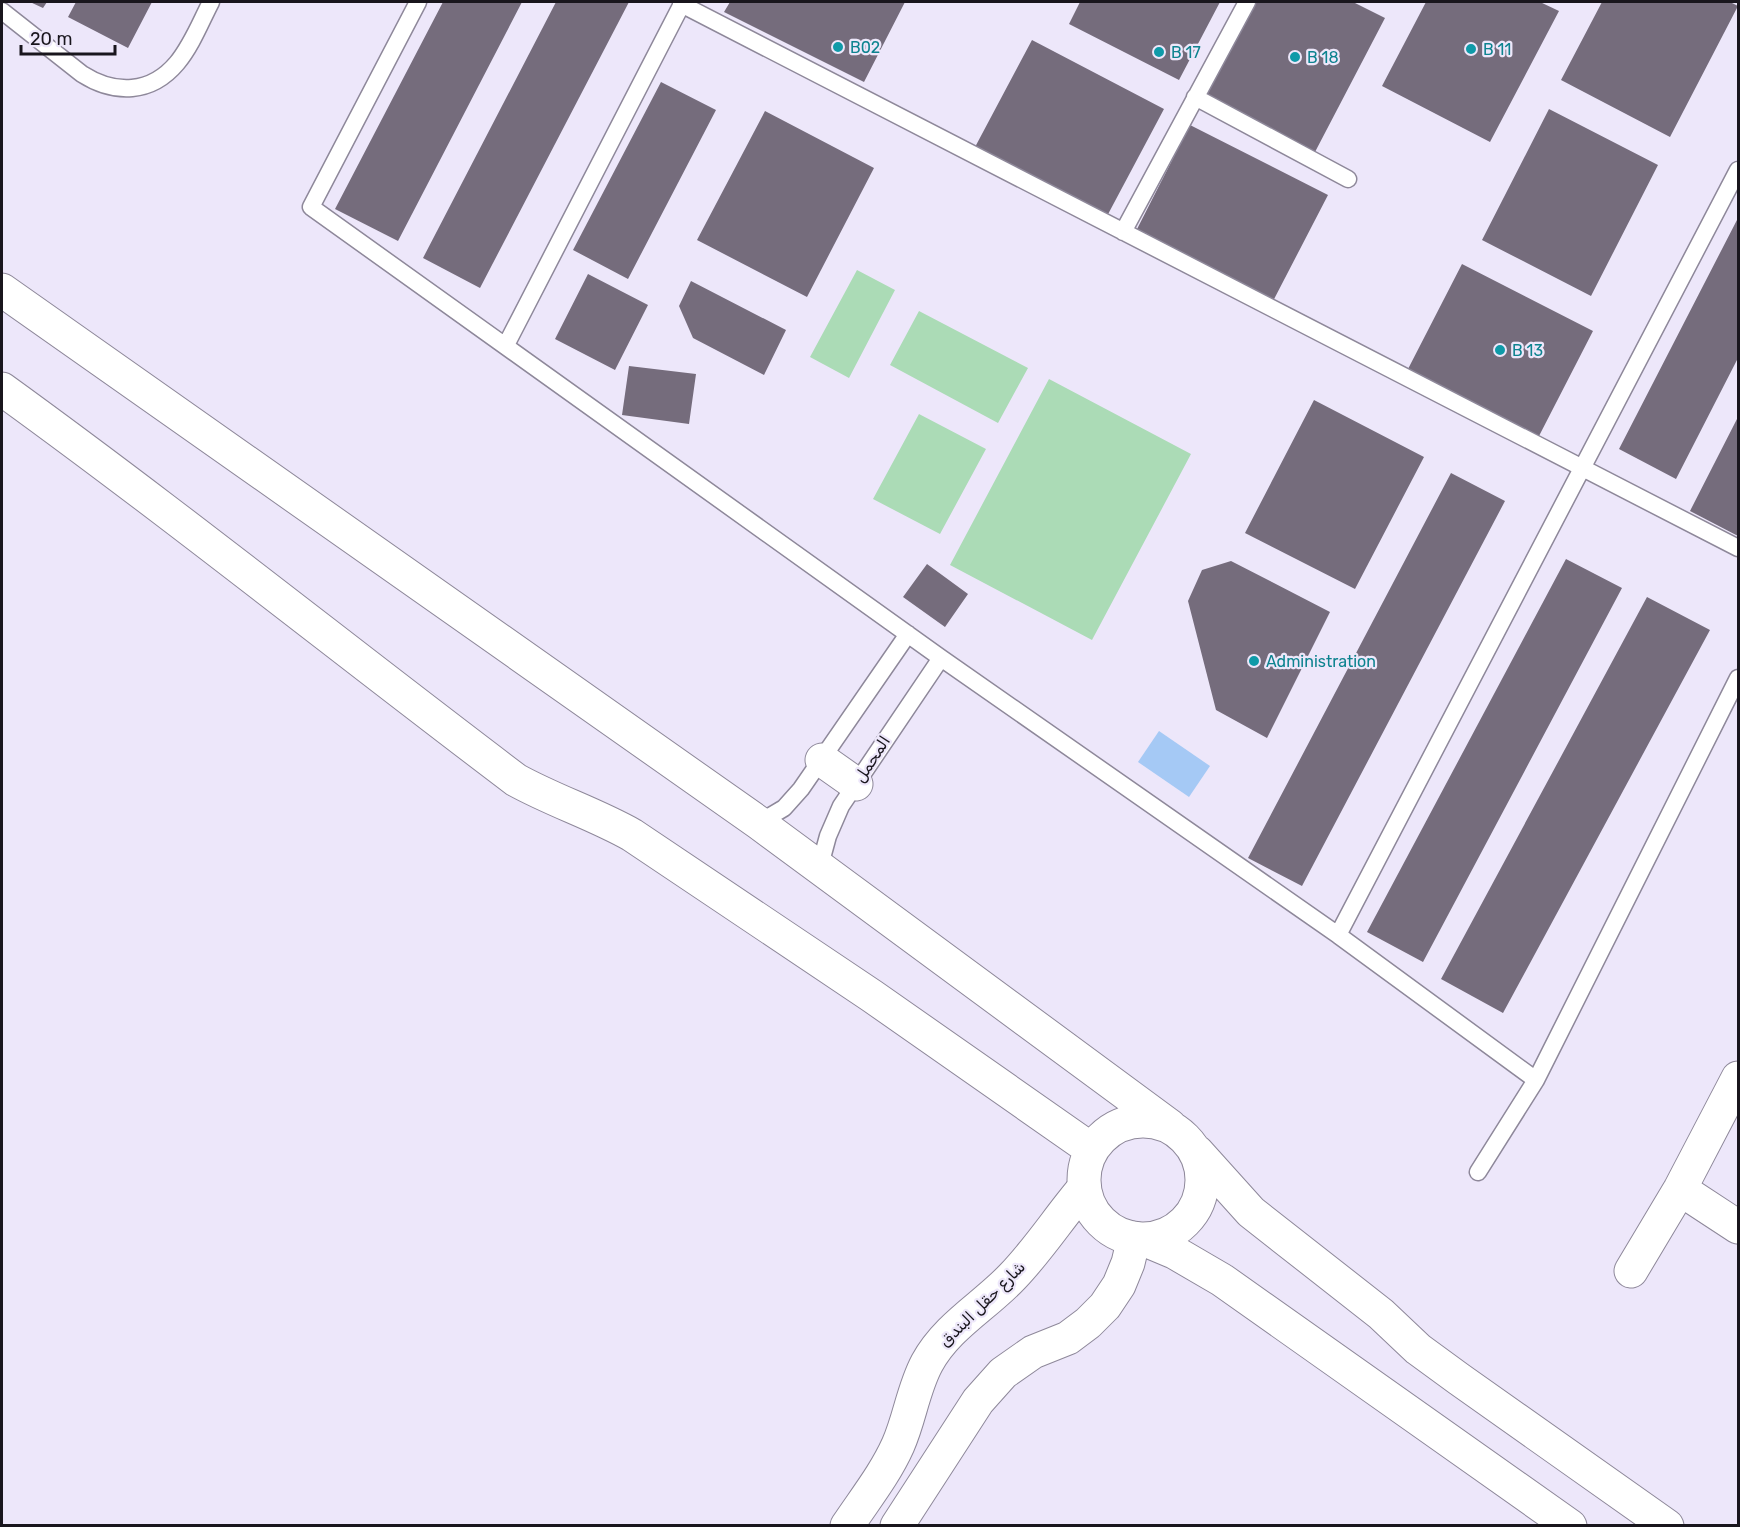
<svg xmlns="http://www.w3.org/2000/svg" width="1740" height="1527" viewBox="0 0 1740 1527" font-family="Rubik,'Noto Naskh Arabic',sans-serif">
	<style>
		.green { fill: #abdbb6 }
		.water { fill: #a5c9f5 }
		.building { fill: #756c7c }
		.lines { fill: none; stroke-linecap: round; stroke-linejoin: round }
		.lane-casing { stroke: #8e889a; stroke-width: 19 }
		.street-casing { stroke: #8e889a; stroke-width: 35 }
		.secondary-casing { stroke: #8e889a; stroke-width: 35 }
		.lane { stroke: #fff; stroke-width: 16 }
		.street { stroke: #fff; stroke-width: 33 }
		.secondary { stroke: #fff; stroke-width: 33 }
		.culture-dot { fill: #0f9aa8; stroke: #ede7fa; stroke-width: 2 }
		.labels { text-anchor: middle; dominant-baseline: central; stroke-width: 4.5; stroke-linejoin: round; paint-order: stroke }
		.culture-label { font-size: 16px; fill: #0d838f; stroke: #ede7fa; text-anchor: start }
		.street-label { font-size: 16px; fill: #19161d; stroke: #ede7fa }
	</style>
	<rect width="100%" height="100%" fill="#ede7fa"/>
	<path class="green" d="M857,270L895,290L849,378L810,357Z
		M919,311L1028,368L998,423L890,365Z
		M1049,379L1191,454L1092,640L950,565Z
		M919,414L986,449L940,534L873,499Z"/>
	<path class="water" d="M1159,731L1210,766L1189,797L1138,762Z"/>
	<path class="building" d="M30,2H47L43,8Z
		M76,2H152L128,48L68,17Z
		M443,2H522L398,241L335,209Z
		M556,2H629L480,288L423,258Z
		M730,2H905L864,82L724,12Z
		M1080,2H1220L1179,80L1069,24Z
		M1255,2H1353L1385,18L1315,152L1206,96Z
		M1426,2H1540L1559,11L1490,142L1382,86Z
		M1602,2H1730L1738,6L1670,137L1561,80Z
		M1032,40L1164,109L1106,218L974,149Z
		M661,82L716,110L628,279L573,250Z
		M1549,109L1658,165L1591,296L1482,240Z
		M765,111L874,168L807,297L697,240Z
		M1190,125L1328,195L1271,305L1134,235Z
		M1738,218V358L1676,479L1619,449Z
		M1462,264L1593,331L1539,436L1408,369Z
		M588,274L648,305L615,370L555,339Z
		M691,281L786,330L764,375L693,338L679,306Z
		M629,366L696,374L689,424L622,415Z
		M1314,400L1424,457L1355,589L1245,533Z
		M1738,417V536L1690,511Z
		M1451,473L1505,501L1302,886L1248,858Z
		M1566,559L1622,588L1423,962L1367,932Z
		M1231,561L1330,612L1267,738L1216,710L1188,601L1202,570Z
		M927,564L968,594L945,627L903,597Z
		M1647,597L1710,630L1503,1013L1441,979Z"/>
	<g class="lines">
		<defs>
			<path id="lane" d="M418,2L311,207L941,658L1338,935L1536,1080
				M681,4L1738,548
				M2,11L82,74C115,95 151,94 177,63C192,45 201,21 211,2
				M1195,97L1348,179
				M1123,232L1247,2
				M506,345L683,2
				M759,823L784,808L801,789L908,634
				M819,869L828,836L841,806L941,658
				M1338,935L1738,170
				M1478,1172L1536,1080L1738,678"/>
			<path id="street" d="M2,290L759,823L1170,1126
				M2,389C176,515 344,650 516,780C554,801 595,814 632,835L872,996L1092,1150
				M822,760L856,784
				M1084 1180a59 59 0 1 1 118 0a59 59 0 1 1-118 0Z
				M1197,1152L1251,1212L1381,1314L1418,1349L1459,1379L1667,1526
				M1680,1189L1738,1227
				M1143,1239L1174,1252L1222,1280L1570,1526
				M1631,1271L1680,1189L1738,1078"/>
			<path id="secondary" d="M847,1526C865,1499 885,1474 898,1445C910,1418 913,1389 927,1363C947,1326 985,1306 1013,1276C1039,1249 1060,1216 1084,1188
				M897,1526L978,1401L1003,1373L1033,1352L1068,1338L1088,1323L1105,1306L1119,1285L1128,1263L1134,1238"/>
		</defs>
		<use href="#lane" class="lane-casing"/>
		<use href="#street" class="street-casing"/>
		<use href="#secondary" class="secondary-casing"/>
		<use href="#lane" class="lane"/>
		<use href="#street" class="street"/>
		<use href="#secondary" class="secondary"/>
	</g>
	<g class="culture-dot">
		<circle cx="838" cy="47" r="6"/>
		<circle cx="1471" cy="49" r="6"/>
		<circle cx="1159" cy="52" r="6"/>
		<circle cx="1295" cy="57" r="6"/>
		<circle cx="1500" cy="350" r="6"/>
		<circle cx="1254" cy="661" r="6"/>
	</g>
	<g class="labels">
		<g class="culture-label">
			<text x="850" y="47">B02</text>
			<text x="1483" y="49">B 11</text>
			<text x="1171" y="52">B 17</text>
			<text x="1307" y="57">B 18</text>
			<text x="1512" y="350">B 13</text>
			<text x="1266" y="661">Administration</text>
		</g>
		<g class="street-label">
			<text transform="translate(872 759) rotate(-57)">المحمل</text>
			<text transform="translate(982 1304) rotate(-45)">شارع حقل البندق</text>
		</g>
	</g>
	<rect width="1740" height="1527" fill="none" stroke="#19161d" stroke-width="6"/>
	<path d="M21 45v9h94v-9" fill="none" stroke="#19161d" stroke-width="3"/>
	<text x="30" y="45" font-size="18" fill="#19161d" stroke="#ede7fa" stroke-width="4.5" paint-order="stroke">20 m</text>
</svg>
